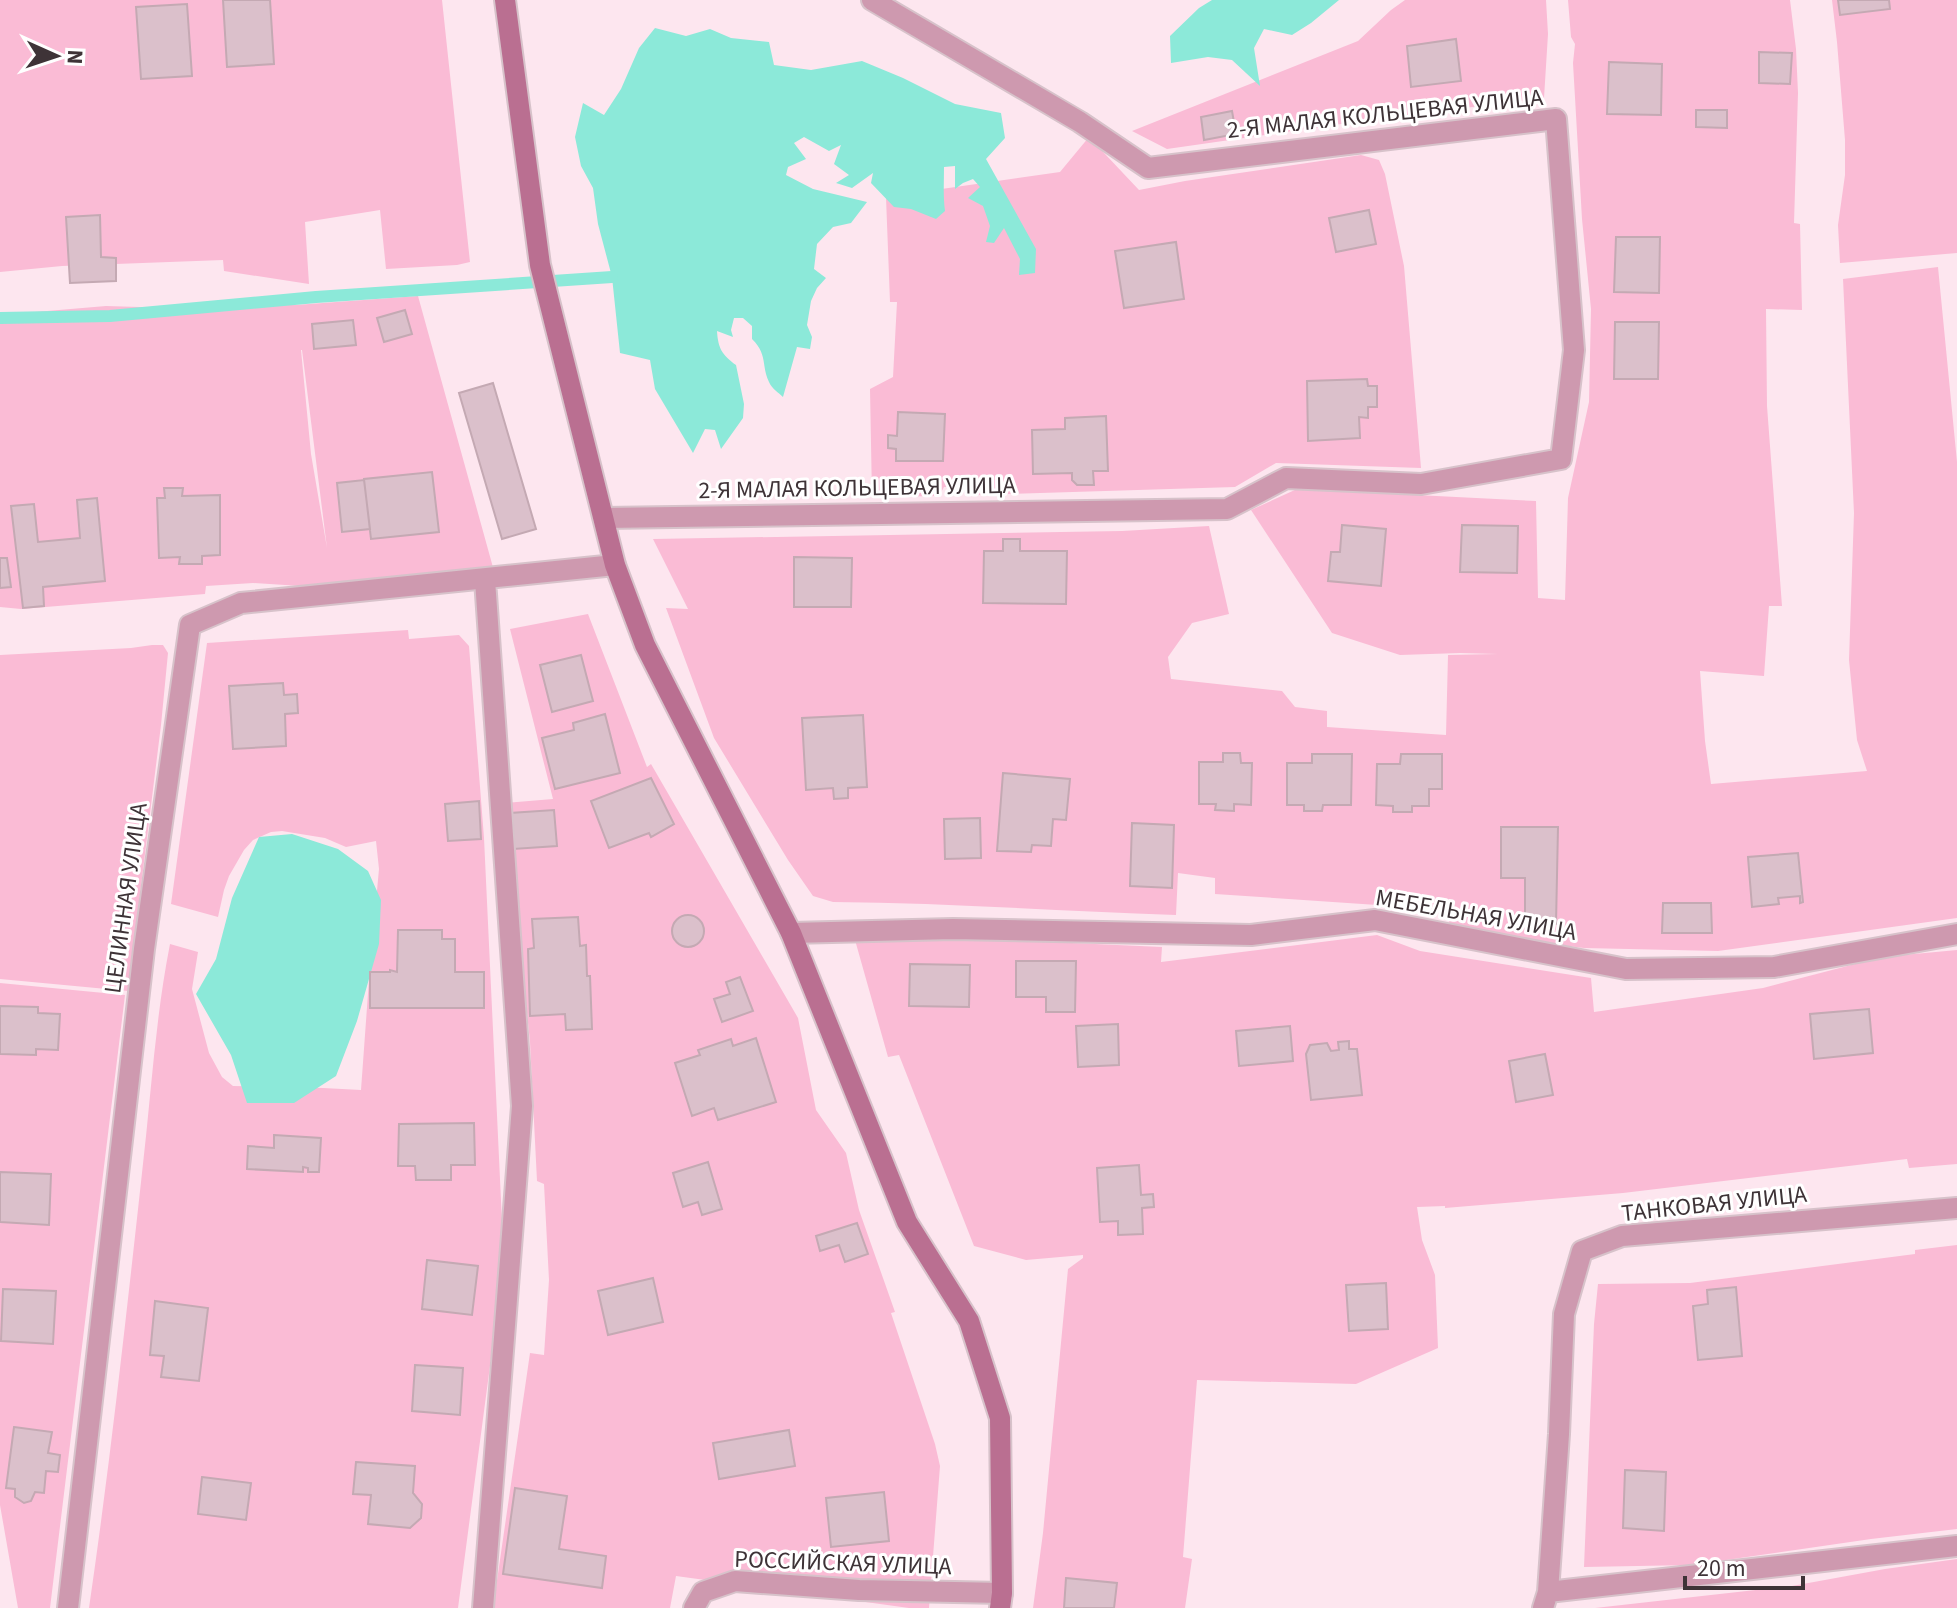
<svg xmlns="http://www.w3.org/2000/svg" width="1957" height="1608" viewBox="0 0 1957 1608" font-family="'Source Sans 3',sans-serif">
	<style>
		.green { fill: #fabbd5; fill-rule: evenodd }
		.water { fill: #8ce9d9 }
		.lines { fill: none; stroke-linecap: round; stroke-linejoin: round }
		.stream { stroke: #8ce9d9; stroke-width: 12 }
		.building { fill: #dbc0cb; stroke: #c4a9b3; stroke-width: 2 }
		.lane-casing { stroke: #d7c2ca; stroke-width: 24 }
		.street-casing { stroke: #d7c2ca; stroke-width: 24 }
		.secondary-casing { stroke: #d7c2ca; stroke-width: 24 }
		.lane { stroke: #ce99af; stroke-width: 20 }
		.street { stroke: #ce99af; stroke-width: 20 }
		.secondary { stroke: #ba6f91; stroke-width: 20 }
		.labels { text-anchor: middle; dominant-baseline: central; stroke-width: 6; stroke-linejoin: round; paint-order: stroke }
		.street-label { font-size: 24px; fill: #3e3337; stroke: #fff }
	</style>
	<rect width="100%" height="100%" fill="#fde6ef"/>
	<path class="green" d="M0,0H442L470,262L457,265L386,269L380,210L305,222L309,284L224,271L223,260L62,266L0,272Z
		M1405,0H1546L1548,34L1544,98L1369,120L1167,149L1132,131L1358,41L1391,10Z
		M1568,0H1790L1796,49L1798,93L1794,223L1800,224L1802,310L1766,309L1767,406L1782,606H1769L1764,676L1700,671L1705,741L1711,784L1867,771L1857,740L1849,660L1854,513L1843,279L1938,267L1957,462V918L1718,951L1584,948L1448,931L1451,910L1215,894V878L1178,873L1176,915C1062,911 948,903 833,902L813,896L788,860L714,738L666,608L688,609L653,539L1122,531L1209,526L1229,614L1192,623L1168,657L1171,679L1282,691L1295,707L1327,711V727L1446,735L1448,655L1498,654L1460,653L1400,655L1332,633L1251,510L1297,489L1536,501L1538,598L1565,600L1568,498L1589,402L1591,309L1582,219L1573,63L1575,44L1571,37Z
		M1832,0H1957V253L1840,263L1838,225L1845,175V140L1837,42Z
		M1089,137L1139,190L1185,181L1361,155L1379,160L1385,174L1404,266L1421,468L1276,463L1235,487L975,495L972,486L944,487L939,496L872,497L870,389L893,377L897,302H890L886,197L1060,172Z
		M418,296L494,571L332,588L253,583L206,586L205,594L21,609L0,607V315L106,306L173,308L224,304L296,305ZM301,350H302L327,548L311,454Z
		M588,614L647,767L651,764L798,1018L816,1110L846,1153L859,1210L895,1312L891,1313L935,1444L940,1466L929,1608H909L676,1576L670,1608H493L530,1353L544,1355L549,1280L544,1184L537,1181L530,1042L506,803L553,799L510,629Z
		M408,630L409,639L459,635L469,646L484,838L502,1222L493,1343L458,1608H89C110,1464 126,1318 142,1173C151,1097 155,1020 170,944L198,952L192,989L209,1053L222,1077L233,1086L323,1088L361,1090L370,966L379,869L376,841L346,847L325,838L282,831L271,832L253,840L244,850L229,876L224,890L218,917L171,904L207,643Z
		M152,645H163L168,653L161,725L128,991L0,979V655L131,648Z
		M1377,935L1420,951L1591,978L1594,1012L1763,988L1882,957L1957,950V1164L1909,1168L1907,1159L1623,1193L1445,1208V1206L1417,1207L1422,1240L1435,1275L1438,1348L1356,1384L1197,1380L1183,1557L1192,1559L1185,1608H1033L1043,1533L1068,1269L1083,1258V1255L1026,1260L974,1246L899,1055L888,1057L855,940H1006L1162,947L1161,962Z
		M0,983L125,995L50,1608H18L0,1505Z
		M1957,1245V1529L1871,1539L1691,1565L1584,1567L1594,1324L1598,1284L1690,1283L1915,1254V1250Z
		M1957,1559V1608H1595L1792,1586L1885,1569Z"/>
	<path class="water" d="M1212,0H1339L1311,23L1292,35L1264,29L1254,48L1260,86L1232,60L1208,57L1171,63L1170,36L1199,8Z
		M655,28L686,36L710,29L731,38L769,42L774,65L811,70L862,61L903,78L955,104L1001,113L1005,138L986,159L1036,249L1035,273L1019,275L1020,259L1004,228L994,243L986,242L990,226L983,206L968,198L980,187L973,179L963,183L955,189V166L944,167C944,182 943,196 945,211L936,219L911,209L894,207L871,183L873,173L852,188L836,183L849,175L834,164L841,145L829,151L804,137L794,143L806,159L788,167L786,175L813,189L867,202L851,223L833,227L817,244L814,269L826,278L817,288L811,301L807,325L812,337L810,349L797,347L783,397C778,392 772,389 769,382C761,365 768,355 752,339V326L743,318H734L731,330L733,337L717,331C718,348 722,355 736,365L744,404L743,418L721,449L715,430L705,429L693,453L655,389L650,360L620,353L612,277L598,224L593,188L581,166L575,137L583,103L604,115L621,89L639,48Z
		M292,834L338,849L368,871L381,900L379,944L357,1021L336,1076L294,1103H247L231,1055L196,994L216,959L232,898L259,837Z"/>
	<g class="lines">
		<path class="stream" d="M0,318L110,316L316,297L612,277"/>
	</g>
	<path class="building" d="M223,0H270L274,64L227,67Z
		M1838,0H1889L1890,9L1840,15Z
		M187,4L192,76L141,79L136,7Z
		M1456,39L1461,81L1411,87L1407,46Z
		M1759,52L1792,53L1790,84L1759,83Z
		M1609,62L1662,64L1661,115L1607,114Z
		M1696,110H1727V128L1696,127Z
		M1232,111L1236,134L1204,140L1201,117Z
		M1369,210L1376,244L1336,252L1329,218Z
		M100,215L101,257L116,258V281L70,283L66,217Z
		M1616,237H1660L1659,293L1614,292Z
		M1176,242L1184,299L1124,308L1115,251Z
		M405,310L412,334L384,342L377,318Z
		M353,320L356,345L314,349L312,324Z
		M1615,322H1659L1658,379H1614Z
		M1367,379L1368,386H1377V407H1368V418L1359,417L1360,438L1308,441L1307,381Z
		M493,383L536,529L502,539L459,393Z
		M898,412L945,414L943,461H896V449L888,448V435L897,436Z
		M1106,416L1108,471H1093L1094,485H1077L1072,480V473L1033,474L1032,430L1065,429V418Z
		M432,472L439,532L371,539L364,479Z
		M364,480L370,529L342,532L337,483Z
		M164,488H183L182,496L220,495V555L202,556V564H179L180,557L159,558L157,498H165Z
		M97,498L105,581L43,587L44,606L23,608L11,506L34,504L38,542L80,538L77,500Z
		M1342,525L1386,529L1381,586L1328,581L1331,552H1340Z
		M1462,525L1518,526L1517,573L1460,572Z
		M1003,539H1020V551H1067L1066,604L983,603L984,551H1003Z
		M794,557L852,558L851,607H794Z
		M0,558H7L11,587L0,588Z
		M581,655L593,701L552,712L540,665Z
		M283,683L284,695L297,694L298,713L285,714L286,746L233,749L229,686Z
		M605,714L620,773L555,789L542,738L574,730L573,723Z
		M863,715L867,787L848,788V798L834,799L833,788L806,790L802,718Z
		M1223,753H1240L1241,763H1252L1251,805L1234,804V811L1215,810L1216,804H1199V762H1223Z
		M1312,754H1352L1351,805H1323L1322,811H1304V805H1287V763H1312Z
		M1401,754H1442V789H1429V806H1412V812H1393V806L1376,805L1377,764H1400Z
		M1003,773L1070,779L1066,820L1053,819L1051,846L1032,845L1031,852L997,851Z
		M651,778L674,824L651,837L649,833L609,848L591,801Z
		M479,801L481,839L448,841L445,804Z
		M554,810L557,846L513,849L510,813Z
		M980,818L981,858L945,859L944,819Z
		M1132,823L1174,825L1172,888L1130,886Z
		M1501,827H1558L1556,924H1525V878H1501Z
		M1798,853L1803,902L1800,903V896L1778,898L1779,904L1752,907L1748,857Z
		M1663,903H1711L1712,933H1662Z
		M672 931a16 16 0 1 1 32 0a16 16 0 1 1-32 0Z
		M578,917L580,946L586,945L587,976H590L592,1029L566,1030L565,1014L530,1016L528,949L534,948L532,919Z
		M398,930H442V939H455V972H484V1008H370V972H390V970L397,972Z
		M1016,961H1076L1075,1012H1046V997H1016Z
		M910,964L970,965L969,1007L909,1006Z
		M740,977L753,1011L722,1022L714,999L730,994L726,982Z
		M0,1006L38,1007V1013L60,1014L58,1050L36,1049V1055L0,1054Z
		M1869,1009L1873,1053L1814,1059L1810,1014Z
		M1118,1024L1119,1065L1078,1067L1076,1026Z
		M1290,1026L1293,1061L1239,1066L1236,1031Z
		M756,1038L776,1102L718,1120L714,1108L692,1116L675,1063L700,1055L698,1050L731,1039L733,1046Z
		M1349,1041V1049H1357L1362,1095L1311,1100L1306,1054L1310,1045L1327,1043L1331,1051L1339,1050L1338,1042Z
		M1545,1054L1553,1095L1516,1102L1509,1061Z
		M474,1123L475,1165H451V1180H416L415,1166H398L399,1124Z
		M274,1135L321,1138L319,1172H308V1168L303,1167V1172L247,1169L248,1146L274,1148Z
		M708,1162L722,1209L702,1215L698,1202L683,1207L673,1173Z
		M1139,1165L1141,1195L1153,1194L1154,1207L1142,1208L1143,1234L1118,1235V1221L1100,1222L1097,1168Z
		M0,1172L51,1174L49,1225L0,1222Z
		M857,1223L868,1254L845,1262L839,1245L820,1251L816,1236Z
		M427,1260L478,1266L472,1315L422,1309Z
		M653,1278L663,1322L608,1335L598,1291Z
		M1386,1283L1388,1329L1349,1331L1346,1285Z
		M1736,1287L1742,1356L1698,1360L1693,1306L1708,1304L1707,1290Z
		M3,1289L56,1291L53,1344L1,1341Z
		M155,1301L208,1308L199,1381L161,1377L164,1356L150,1355Z
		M415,1365L463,1368L460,1415L412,1411Z
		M14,1427L52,1432L48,1453L60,1455L58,1472L46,1471L44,1493L35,1492L31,1501L24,1503L15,1497V1489L6,1488Z
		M789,1430L795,1466L719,1479L713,1443Z
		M356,1462L415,1466L413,1493L422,1504L421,1518L410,1528L368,1524L371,1495L353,1494Z
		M1625,1470L1666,1472L1664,1531L1623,1528Z
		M202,1477L251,1483L246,1520L198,1514Z
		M515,1488L567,1496L559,1549L606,1556L602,1588L503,1574Z
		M884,1492L889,1541L831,1547L826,1498Z
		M1066,1578L1117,1583L1114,1608H1064Z"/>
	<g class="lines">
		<defs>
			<path id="lane" d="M1548,1592L1559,1434L1564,1314L1582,1251L1622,1236L1957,1208
				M694,1608L703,1592L735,1581L859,1590L1002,1593
				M1543,1608L1548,1592L1957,1546"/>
			<path id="street" d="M604,518L1227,509L1286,478L1421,484L1561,459L1574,350L1556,119L1148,168L1080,122L872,0
				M791,933L953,929L1251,935L1375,920L1626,969L1774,967L1957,934
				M68,1608L144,949L190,625L241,603L615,565
				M483,1608L522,1106L485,580"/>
			<path id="secondary" d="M505,0L540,265L615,565L645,645L791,933L907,1222L969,1321L1000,1418L1002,1593L1000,1608"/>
		</defs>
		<use href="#lane" class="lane-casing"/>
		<use href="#street" class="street-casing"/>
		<use href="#secondary" class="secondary-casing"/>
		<use href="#lane" class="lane"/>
		<use href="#street" class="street"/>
		<use href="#secondary" class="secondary"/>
	</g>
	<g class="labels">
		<g class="street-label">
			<text transform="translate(1385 114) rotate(-6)">2-Я МАЛАЯ КОЛЬЦЕВАЯ УЛИЦА</text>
			<text transform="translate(857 488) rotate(-1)">2-Я МАЛАЯ КОЛЬЦЕВАЯ УЛИЦА</text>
			<text transform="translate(126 898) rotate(-82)">ЦЕЛИННАЯ УЛИЦА</text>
			<text transform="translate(1476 915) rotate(10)">МЕБЕЛЬНАЯ УЛИЦА</text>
			<text transform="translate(1714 1204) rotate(-6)">ТАНКОВАЯ УЛИЦА</text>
			<text transform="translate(843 1563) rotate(2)">РОССИЙСКАЯ УЛИЦА</text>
		</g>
	</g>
	<g transform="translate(56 56) rotate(93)" stroke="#ffffff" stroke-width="6" paint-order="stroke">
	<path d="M0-6L14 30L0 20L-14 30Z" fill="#3e3337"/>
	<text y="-12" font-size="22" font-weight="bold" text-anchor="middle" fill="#3e3337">N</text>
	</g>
	<path d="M1685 1576v12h118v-12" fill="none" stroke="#3e3337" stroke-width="4"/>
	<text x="1697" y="1576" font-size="24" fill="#3e3337" stroke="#ffffff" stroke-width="6" paint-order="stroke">20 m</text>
</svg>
